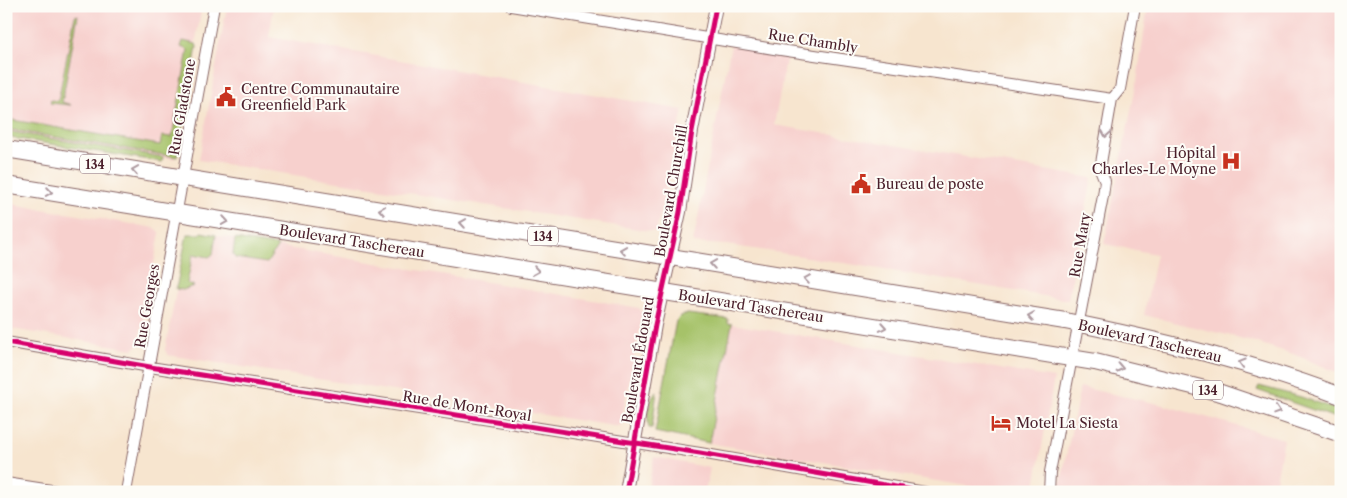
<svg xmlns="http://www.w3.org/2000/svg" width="1347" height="498" viewBox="0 0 1347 498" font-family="'Libre Caslon Text',serif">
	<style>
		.built { fill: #f7d0cd }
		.green { fill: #a6c269; stroke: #78704a }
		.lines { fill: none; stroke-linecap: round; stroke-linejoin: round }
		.minor-casing { stroke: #876464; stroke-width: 12 }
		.tertiary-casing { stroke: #876464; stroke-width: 14 }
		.primary-casing { stroke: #876464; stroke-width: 18 }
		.minor { stroke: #fff; stroke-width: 10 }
		.tertiary { stroke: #fff; stroke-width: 12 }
		.primary { stroke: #fff; stroke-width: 16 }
		.cycleway-casing { stroke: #fdfcf7; stroke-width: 8 }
		.cycleway { stroke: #d6006c; stroke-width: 5 }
		.oneway { stroke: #ae9aa0 }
		.labels { text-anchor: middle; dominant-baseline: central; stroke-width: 4; stroke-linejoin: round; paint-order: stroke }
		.shield { fill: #fdfcf7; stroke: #806168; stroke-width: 1 }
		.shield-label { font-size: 12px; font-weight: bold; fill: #4a1f2b }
		.street-label { font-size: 14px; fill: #4a1f2b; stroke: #fdfcf7 }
		.poi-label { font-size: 14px; fill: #4a1f2b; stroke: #fdfcf7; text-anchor: start }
	</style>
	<rect width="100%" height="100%" fill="#fdfcf7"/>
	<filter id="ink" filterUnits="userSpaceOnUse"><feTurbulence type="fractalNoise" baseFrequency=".02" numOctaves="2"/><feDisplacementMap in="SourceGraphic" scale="10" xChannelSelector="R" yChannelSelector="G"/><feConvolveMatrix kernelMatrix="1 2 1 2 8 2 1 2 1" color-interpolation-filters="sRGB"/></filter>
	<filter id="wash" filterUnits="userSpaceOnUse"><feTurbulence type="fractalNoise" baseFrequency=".0096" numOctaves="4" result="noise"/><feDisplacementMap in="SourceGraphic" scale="20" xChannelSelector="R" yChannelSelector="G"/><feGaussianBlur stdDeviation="1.12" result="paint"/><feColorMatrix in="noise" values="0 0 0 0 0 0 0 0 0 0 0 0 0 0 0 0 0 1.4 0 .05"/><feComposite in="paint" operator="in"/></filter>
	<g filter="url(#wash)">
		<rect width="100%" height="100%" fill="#f7e5cf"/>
		<path class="built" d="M6,6H202L174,159L6,132Z
			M227,6H274L269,37L683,110L656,232L199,160Z
			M1148,6H1323L1341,9V374L1296,355L1248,340L1144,315L1156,254L1104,244L1137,81Z
			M731,45L787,55L774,125L1092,178L1068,300L801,256L727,245L693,243Z
			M6,203L155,228L160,233L138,345L133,349L6,328Z
			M201,232L235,239L639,308L643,314L620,427L168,355L165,350L186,239L188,234H200Z
			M732,324L1054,378L1034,492H1003L709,443Z
			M1080,387L1159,404L1284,439L1274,492H1059Z
			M654,457L710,468L705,492H647Z"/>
		<path class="green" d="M78,15L62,102L71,105L50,103L51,100L58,101L75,16Z
			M183,41L196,44L197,47L177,157L6,129V119L160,145L162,136L172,137L188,50L181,47Z
			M6,131L163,157L162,162L6,137Z
			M201,232L216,235L213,254L209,257L193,254L187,283L194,286L183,290L176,289L186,239L188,234H200Z
			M235,239L278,246L267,263L235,258L233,254Z
			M688,314L728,319V323L732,324L709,443L655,432L676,321L682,315Z
			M1259,386L1301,397L1341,411V420L1257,390Z
			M657,391L652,428H649C646,419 648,399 657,391Z"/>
	</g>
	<g filter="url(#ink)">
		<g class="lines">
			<defs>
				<path id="minor" d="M511,6L774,49L1112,99
					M6,342L150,367L700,453L925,492
					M6,483L64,492
					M126,492L214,6
					M1049,492L1050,472L1103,196L1105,181L1100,169L1112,99L1120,89L1135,6"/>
				<path id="tertiary" d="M626,492L655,325L680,212L692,131L716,6"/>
				<path id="primary" d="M6,149L1065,321C1159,340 1251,362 1341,396
					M6,185L1095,362L1221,393L1341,434"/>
			</defs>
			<use href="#minor" class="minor-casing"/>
			<use href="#tertiary" class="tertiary-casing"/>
			<use href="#primary" class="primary-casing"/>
			<use href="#minor" class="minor"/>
			<use href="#tertiary" class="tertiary"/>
			<use href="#primary" class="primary"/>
			<defs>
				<path id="cycleway" d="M6,342L150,367L700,453L925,492
					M626,492L655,325L680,212L692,131L716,6"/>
			</defs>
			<use href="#cycleway" class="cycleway-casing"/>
			<use href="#cycleway" class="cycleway"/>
		</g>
		<defs><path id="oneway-chevron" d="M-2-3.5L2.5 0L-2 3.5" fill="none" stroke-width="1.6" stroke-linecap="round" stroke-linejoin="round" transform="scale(1.25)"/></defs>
		<g class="oneway">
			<use href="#oneway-chevron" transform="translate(1106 134) rotate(99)"/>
			<use href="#oneway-chevron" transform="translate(135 170) rotate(-171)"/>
			<use href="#oneway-chevron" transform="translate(49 192) rotate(9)"/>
			<use href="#oneway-chevron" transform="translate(382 210) rotate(-171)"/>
			<use href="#oneway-chevron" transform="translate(225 221) rotate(9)"/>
			<use href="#oneway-chevron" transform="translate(463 223) rotate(-171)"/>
			<use href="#oneway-chevron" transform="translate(623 250) rotate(-171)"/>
			<use href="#oneway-chevron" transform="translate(713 264) rotate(-171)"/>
			<use href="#oneway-chevron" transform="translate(536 271) rotate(9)"/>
			<use href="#oneway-chevron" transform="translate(807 279) rotate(-171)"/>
			<use href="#oneway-chevron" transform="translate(1031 316) rotate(-171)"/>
			<use href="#oneway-chevron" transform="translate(883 327) rotate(10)"/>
			<use href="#oneway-chevron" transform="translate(1242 363) rotate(-163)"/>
			<use href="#oneway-chevron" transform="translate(1120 368) rotate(12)"/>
			<use href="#oneway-chevron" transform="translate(1277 411) rotate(18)"/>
		</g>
	</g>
	<defs>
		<symbol id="civic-bare" viewBox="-9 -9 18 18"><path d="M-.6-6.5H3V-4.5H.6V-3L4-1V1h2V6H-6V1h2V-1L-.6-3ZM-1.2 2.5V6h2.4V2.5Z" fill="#c8321e" stroke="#fdfcf7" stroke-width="2.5" paint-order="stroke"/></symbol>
		<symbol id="hospital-bare" viewBox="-9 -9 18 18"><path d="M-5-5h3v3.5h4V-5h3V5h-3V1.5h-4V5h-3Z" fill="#c8321e" stroke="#fdfcf7" stroke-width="2.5" paint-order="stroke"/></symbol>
		<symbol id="hotel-bare" viewBox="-9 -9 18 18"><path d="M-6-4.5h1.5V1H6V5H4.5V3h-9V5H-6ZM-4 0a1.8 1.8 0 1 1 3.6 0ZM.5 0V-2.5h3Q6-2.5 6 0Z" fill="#c8321e" stroke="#fdfcf7" stroke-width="2.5" paint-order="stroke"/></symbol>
	</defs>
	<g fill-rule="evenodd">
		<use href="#civic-bare" x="212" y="83" width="28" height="28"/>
		<use href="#hospital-bare" x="1217" y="147" width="28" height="28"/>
		<use href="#civic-bare" x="847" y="170" width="28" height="28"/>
		<use href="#hotel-bare" x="987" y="409" width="28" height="28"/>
	</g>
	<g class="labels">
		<g class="shield">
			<rect x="80" y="154.5" width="30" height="19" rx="4"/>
			<rect x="528" y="226.5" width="30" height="19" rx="4"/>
			<rect x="1193" y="380.5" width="30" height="19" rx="4"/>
		</g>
		<g class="shield-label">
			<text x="95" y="164">134</text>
			<text x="543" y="236">134</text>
			<text x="1208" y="390">134</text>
		</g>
		<g class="street-label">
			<text transform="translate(813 41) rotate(9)">Rue Chambly</text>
			<text transform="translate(182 107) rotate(-80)">Rue Gladstone</text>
			<text transform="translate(671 191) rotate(-80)">Boulevard Churchill</text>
			<text transform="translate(352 241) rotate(9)">Boulevard Taschereau</text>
			<text transform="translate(1080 245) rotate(-80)">Rue Mary</text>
			<text transform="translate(147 306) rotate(-80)">Rue Georges</text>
			<text transform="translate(751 306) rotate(9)">Boulevard Taschereau</text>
			<text transform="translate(1150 341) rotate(13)">Boulevard Taschereau</text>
			<text transform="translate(638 360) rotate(-80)">Boulevard Édouard</text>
			<text transform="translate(467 406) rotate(9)">Rue de Mont-Royal</text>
		</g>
		<g class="poi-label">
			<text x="241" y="89">Centre Communautaire<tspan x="241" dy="16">Greenfield Park</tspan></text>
			<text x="1216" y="153" text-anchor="end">Hôpital<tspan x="1216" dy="16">Charles-Le Moyne</tspan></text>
			<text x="876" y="184">Bureau de poste</text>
			<text x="1016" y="423">Motel La Siesta</text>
		</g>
	</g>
	<rect width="1347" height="498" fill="none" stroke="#fdfcf7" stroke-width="25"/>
</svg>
